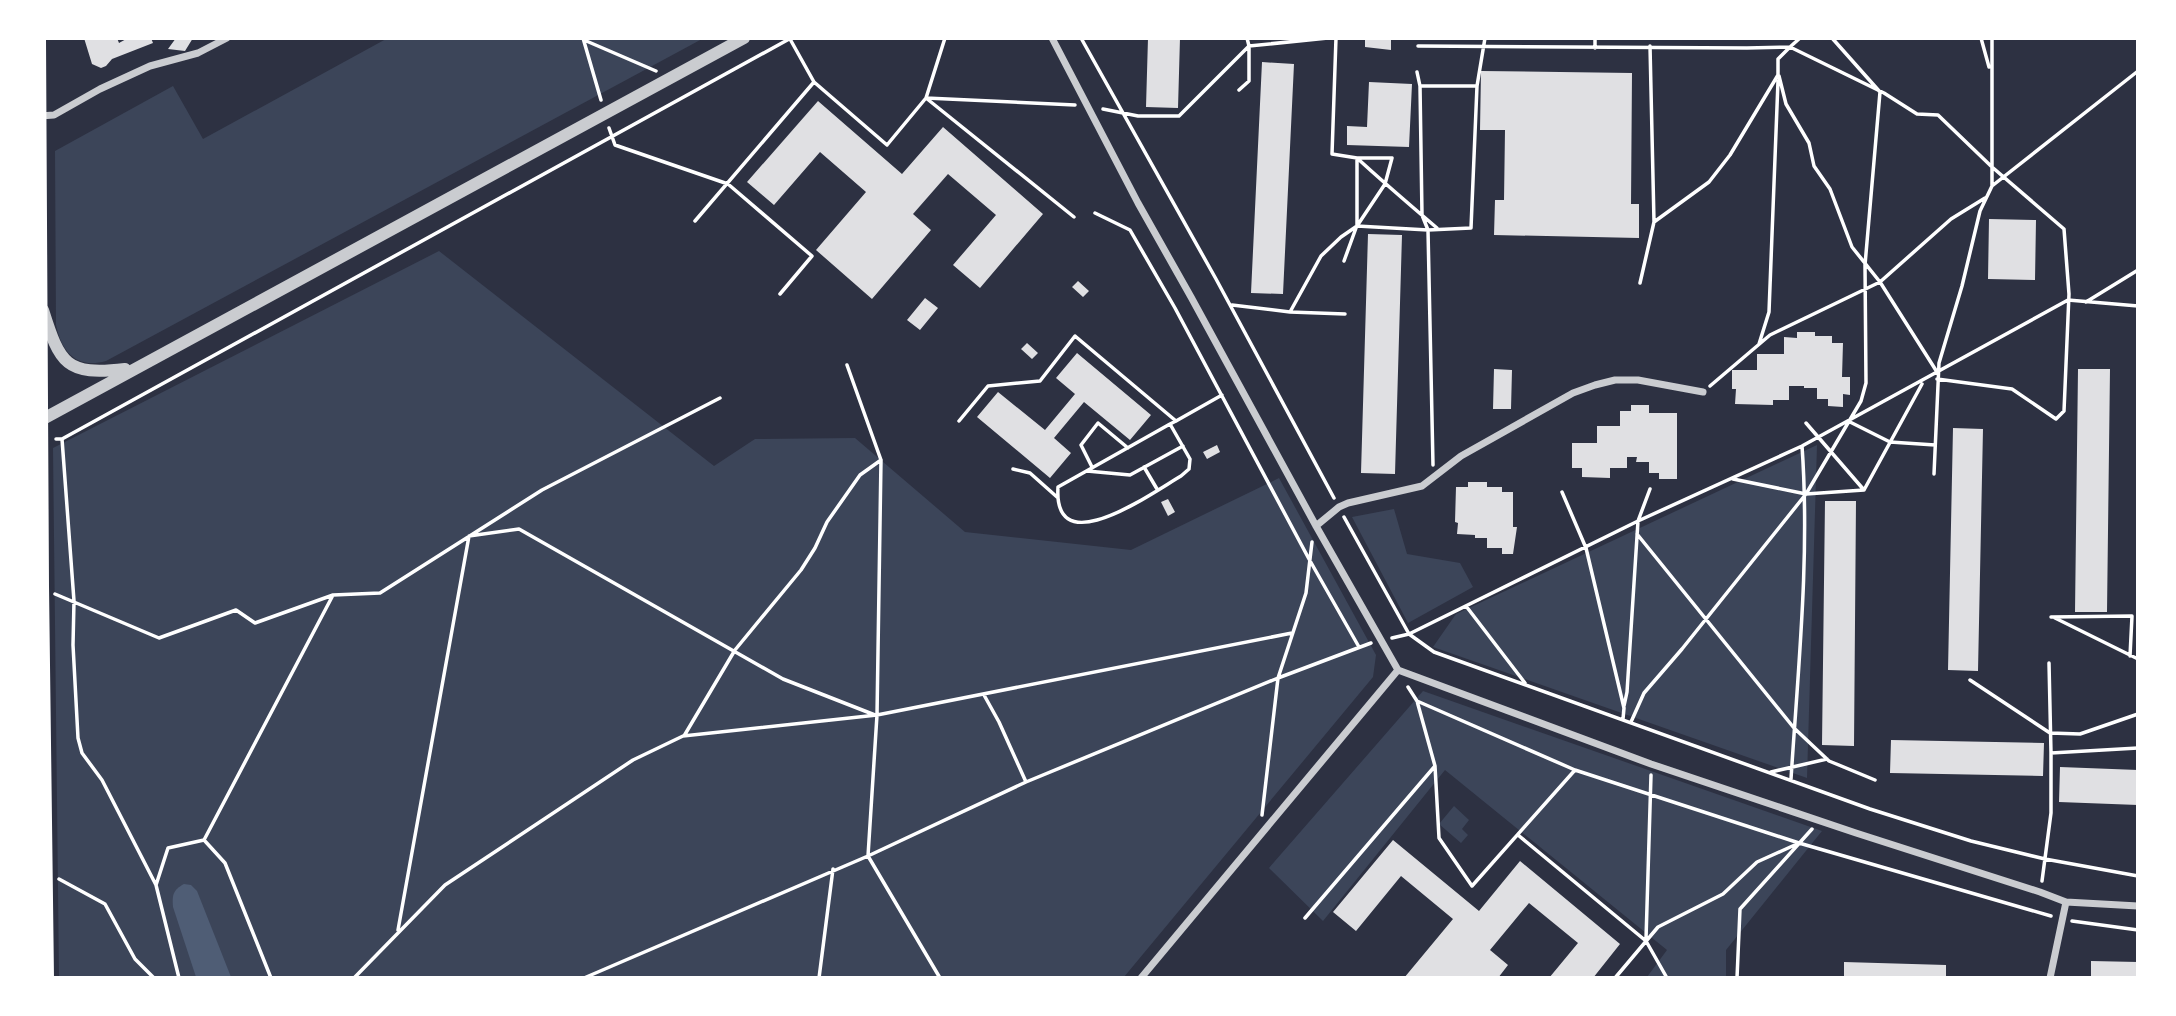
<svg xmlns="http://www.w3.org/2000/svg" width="2176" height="1016" viewBox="0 0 2176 1016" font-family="Rubik,sans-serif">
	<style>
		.green { fill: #3c4559 }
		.water { fill: #4f5d75 }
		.building { fill: #e0e0e3 }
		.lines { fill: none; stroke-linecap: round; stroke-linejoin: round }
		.path { stroke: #fff; stroke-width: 3.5 }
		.minor { stroke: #caccd0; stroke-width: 7 }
		.tertiary { stroke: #caccd0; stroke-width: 12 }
		.secondary { stroke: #fff; stroke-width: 14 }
	</style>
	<rect width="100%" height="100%" fill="#2d3142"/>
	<path class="green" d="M386,39H702L106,361C77,369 62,353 56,325L55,151L173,86L203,139Z
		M439,251L714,466L755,439L855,438L965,532L1131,550L1279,478L1376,655L1373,677L1124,977H59L53,448Z
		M1817,445L1807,778L1433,647L1456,614Z
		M1394,509L1407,554L1460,563L1473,587L1408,623L1352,517Z
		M1423,691L1822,831L1726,950V977H1647L1667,950L1445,770L1323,921L1269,868Z
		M1454,806L1469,820L1462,829L1468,835L1461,843L1439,824Z"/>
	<path class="water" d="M184,884L191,885L197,891L231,977H196L173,907C172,895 173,890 184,884Z"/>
	<path class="building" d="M84,38H117L119,43L128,38H151L153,43L112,59L106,66L101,68L92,64Z
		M176,38H193L185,51L168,49Z
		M1148,38H1180L1178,108L1146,107Z
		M1365,38H1391V50L1365,47Z
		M1262,62L1294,64L1283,294L1251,293Z
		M1481,71L1632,73L1631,204H1639V238L1494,235L1495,200H1504L1505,130H1480Z
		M1369,82L1412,84L1409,147L1347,145V126L1367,127Z
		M818,101L902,174L943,127L1043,214L980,288L953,265L996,215L948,174L913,214L931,230L872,299L816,250L866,192L820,152L774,205L747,182Z
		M1989,219L2036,220L2035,280L1988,279Z
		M1368,234L1402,235L1395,474L1361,473Z
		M1078,281L1089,291L1083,297L1072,287Z
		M925,298L938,308L920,330L907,320Z
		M1797,332H1815V336H1832V343H1843L1842,377H1850V395L1843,394V407L1828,406V399H1817V388H1804V386H1789V400H1773V405L1735,404L1736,389H1732V370H1757V354H1784V337L1797,338Z
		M1027,343L1038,353L1032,359L1021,349Z
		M1077,353L1151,415L1130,440L1084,402L1054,438L1071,453L1050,478L977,417L998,392L1045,430L1075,394L1056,378Z
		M1494,369L1512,370L1511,409H1493Z
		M2078,369H2110L2107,612H2075Z
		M1631,405H1649V413H1677V479H1659V473H1649V462H1636L1637,457H1627V468H1610V478L1582,477V468H1572V443H1597V426H1620V411H1631Z
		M1953,428L1983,429L1978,671L1948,670Z
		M1217,445L1220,452L1207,459L1203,452Z
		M1468,482H1487V487H1502V492H1513V527H1517L1513,554H1502V548H1487V538H1475V535L1457,534L1458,523L1455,522L1456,487H1468Z
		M1168,499L1175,512L1168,516L1161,502Z
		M1825,501H1856L1854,746L1822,745Z
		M1891,740L2044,743L2043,776L1890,773Z
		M2060,767L2138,770V805L2059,802Z
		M1393,840L1479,911L1520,861L1620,944L1593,978H1549L1578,943L1529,903L1490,950L1508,965L1498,978H1404L1453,919L1401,876L1356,931L1333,912Z
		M2091,961L2138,962V978H2091Z
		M1844,962L1946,965V978H1844Z"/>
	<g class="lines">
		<path class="path" d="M583,38L601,100
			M945,38L926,98L1075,105
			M1081,38L1216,279L1334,498
			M1247,38L1249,46L1328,38
			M1336,38L1332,154L1357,158V226L1428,230L1471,228L1477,86H1420
			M1981,38L1989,67
			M790,39L814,82
			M584,40L656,71
			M1418,46L1747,48L1790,47L1800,38
			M1595,48V38
			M1417,72L1420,86L1422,215L1428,230L1433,465
			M1779,76L1786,104L1809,143L1814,166L1830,189L1852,247L1880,282L1937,372
			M1477,86L1485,38
			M1239,90L1249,81V46
			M1103,109L1138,116H1179L1249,46
			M609,128L615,145L728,184L812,256L780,294
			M1992,186L2138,71
			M1095,213L1130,230L1175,308L1309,559L1359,647
			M695,221L814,82L887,145L926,98L1074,217
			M1654,222L1709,182L1730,155L1778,75V59L1790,47L1884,93L1917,114L1938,115L1992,167L2064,229L2069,294L2064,411L2056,419L2012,389L1937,379
			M1344,261L1356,228
			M1640,283L1654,222L1650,46
			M2086,302L2138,270
			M1232,305L1290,312L1321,256L1341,237L1357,226L1385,184L1392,158H1357C1383,182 1410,205 1437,228
			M1290,312L1345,314
			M1759,344L1769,312L1778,81
			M847,365L881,460L877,715L868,856L940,978
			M1710,386L1770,335L1880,282L1951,219L1985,198
			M959,421L988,386L1040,381L1075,336L1176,421
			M1848,421L1890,442L1935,445
			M1806,423L1864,490
			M1170,424L1190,459L1189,469L1181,476C1153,492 1053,565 1058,487L1170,424L1176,421L1222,395
			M56,439H62L791,38
			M62,439L74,601L73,645L78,738L82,753L102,780L156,885
			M1092,467L1081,445L1098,423L1128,448
			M1144,467L1157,489
			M1013,469L1030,473L1057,497
			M1087,471L1130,475L1183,446
			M1934,474L1939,363L1962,286L1980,211L1992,186V38
			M1733,479L1806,494L1864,490
			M1864,490L1922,384
			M1562,492L1586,548L1624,708L1623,719
			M1344,517L1409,634L1434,652L1870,809L1971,841L2045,859L2138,876
			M1637,534L1794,728L1829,761L1875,780
			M55,594L159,638L236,610L255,623L333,595L380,593L542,490L720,398
			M1466,606L1525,683
			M2051,617L2132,616L2130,656
			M2055,618L2138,659
			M1392,638L1409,634L1638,521L1802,446L2068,300L2138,306
			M2049,663L2051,753
			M1970,680L2050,733L2080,734L2138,714
			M1408,687L1417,701L1435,766L1439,838L1472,886L1575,770
			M984,695L999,722L1026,782
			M1417,701L1575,770L1799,843L2051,916
			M1624,706L1627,692L1638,521L1650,489
			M1631,722L1644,693L1682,649L1806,494L1861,401L1866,383L1865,265L1880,92L1832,38
			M684,736L735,650L801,570L815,548L827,522L860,475L881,460
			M1771,772L1827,759
			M1791,779C1798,669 1810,557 1802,446
			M1262,815L1278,678L1306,593L1312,542
			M1518,835L1646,941L1667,978
			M204,840L225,863L271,978
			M59,879L105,904L135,959L154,978
			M2042,881L2051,813V753L2138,748
			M1305,918L1435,766
			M2072,921L2138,930
			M398,930L469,536L519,529L783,679L875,715
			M1646,939L1651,775
			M179,978L156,885L168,848L204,840L332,597
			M354,978L445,885L633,760L683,736L877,715L1292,633
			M584,978L868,856L1026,782L1278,678L1371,643
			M819,978L833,869
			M1615,978L1658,927L1723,894L1757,862L1797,844
			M1737,978L1740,909L1812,829"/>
		<path class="minor" d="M1052,38L1138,203L1191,297L1316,526L1398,670L1651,764L1856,833L2040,892L2066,902L2138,906
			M40,116L54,115L100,89L150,66L198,53L227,38
			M1316,526L1339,507L1348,503L1422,486L1461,456L1573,393L1595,385L1615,380H1638L1703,392
			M1141,978L1398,670
			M2050,978L2066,902"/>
		<path class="tertiary" d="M43,310C60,364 66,376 125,369
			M43,419L744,38"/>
		<path class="secondary" d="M39,38L42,586L47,978"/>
	</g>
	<rect width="2176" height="1016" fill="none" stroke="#ffffff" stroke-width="80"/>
</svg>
